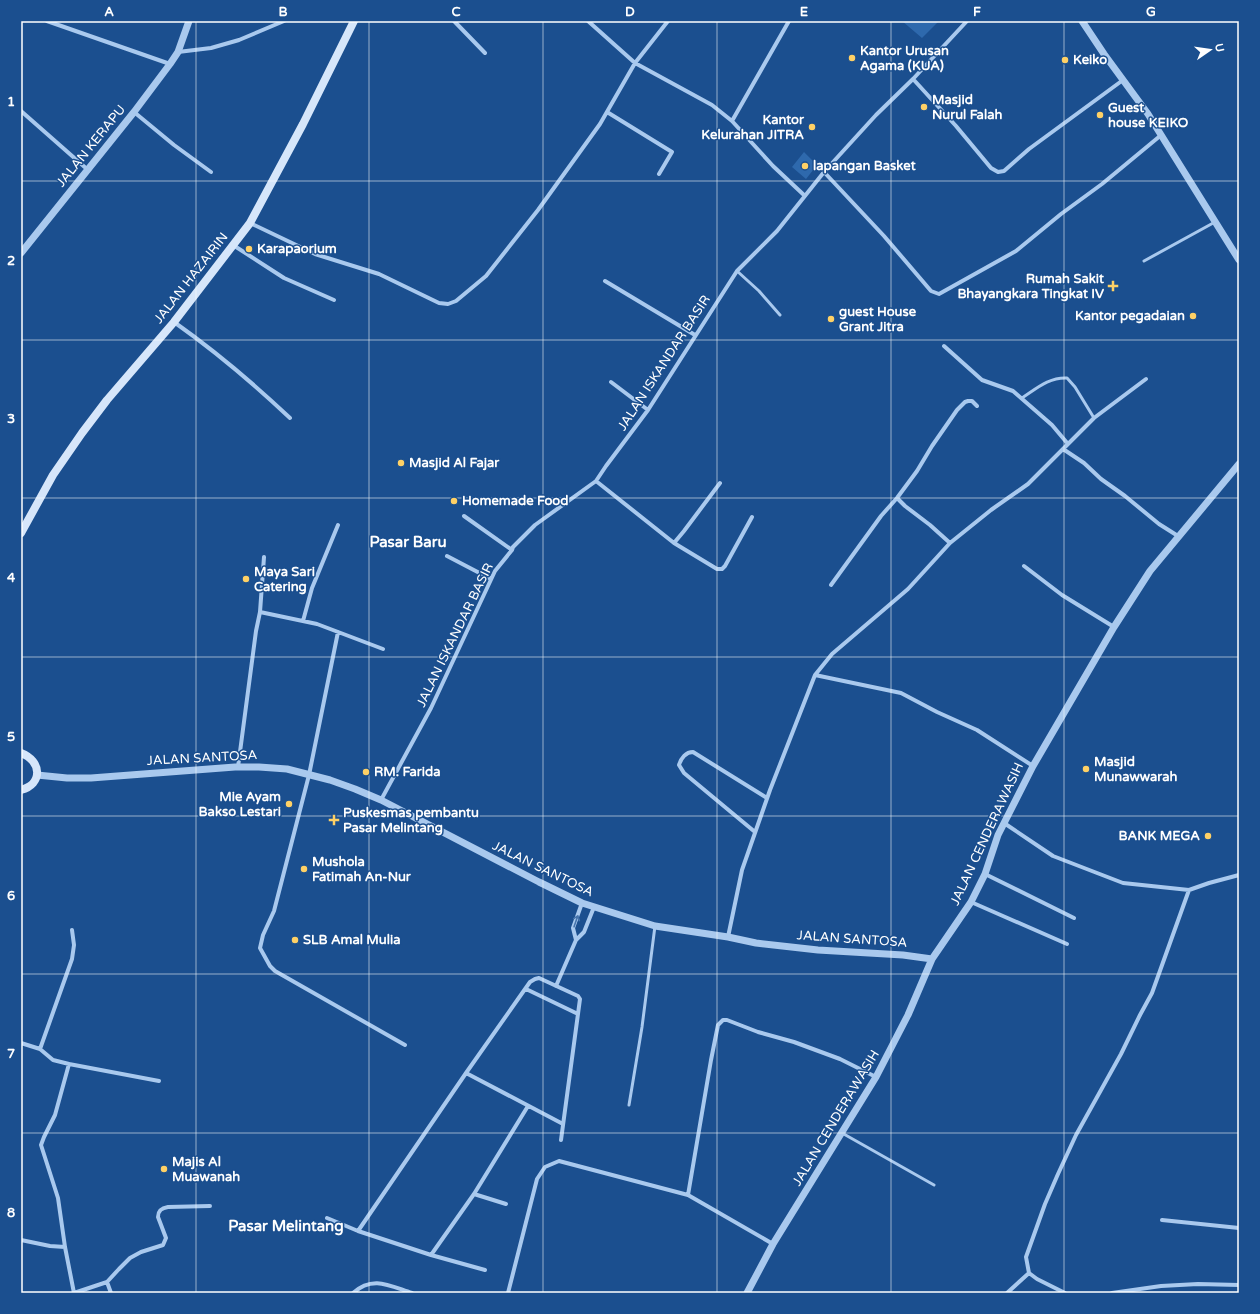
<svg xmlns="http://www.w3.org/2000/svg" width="1260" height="1314" viewBox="0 0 1260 1314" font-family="'Varela Round',sans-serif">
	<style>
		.green { fill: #2e69ad }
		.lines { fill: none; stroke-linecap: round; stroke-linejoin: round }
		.service { stroke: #a9c9ee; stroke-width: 3 }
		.minor { stroke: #a9c9ee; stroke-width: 4 }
		.tertiary { stroke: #a9c9ee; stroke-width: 7 }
		.secondary { stroke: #d6e6fa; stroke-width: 8 }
		.oneway { stroke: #4674ac }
		.grid { fill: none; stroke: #fff; stroke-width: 1; stroke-opacity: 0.55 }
		.poi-dot { fill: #ffd166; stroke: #1b4f8f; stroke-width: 1.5 }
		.labels { text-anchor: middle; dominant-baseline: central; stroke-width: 3; stroke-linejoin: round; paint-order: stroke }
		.poi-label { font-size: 13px; font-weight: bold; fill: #fff; stroke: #1b4f8f; text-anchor: start }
		.street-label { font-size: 13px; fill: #fff; stroke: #1b4f8f }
		.quarter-label { font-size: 15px; font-weight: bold; fill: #fff; stroke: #1b4f8f }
		.neatline { fill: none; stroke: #fff; stroke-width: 1.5 }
		.grid-label { font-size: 13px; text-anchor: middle; font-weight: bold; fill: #fff }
	</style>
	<rect width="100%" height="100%" fill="#1b4f8f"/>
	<path class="green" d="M902,21H939L922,38Z
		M804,152L817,165L806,179L792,167Z"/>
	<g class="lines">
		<path class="service" d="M1144,261L1215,222
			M737,271L759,291L780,315
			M1022,398C1036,389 1049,377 1067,378L1075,387L1094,418
			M629,1105L642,1027L655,926
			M842,1133L934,1185"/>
		<path class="minor" d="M47,21L170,64
			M454,21L485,53
			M588,21L635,63L712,105L732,121L773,166L805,196
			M178,52L211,48L239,40L284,21
			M913,79L956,126L991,168L998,172L1004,171L1029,149L1123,80
			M21,111L88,170
			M134,112L174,145L211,172
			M607,112L672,152L659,174
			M732,121L789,21
			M824,172L884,236L931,291L939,294L1016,251L1061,214L1102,184L1160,136
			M250,223L315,254L379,274L439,303L448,304L456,301L486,276L538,210L600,124L635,63L668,21
			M233,245L284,278L334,300
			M605,281L695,335
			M174,322C215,351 254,384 290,418
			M944,346L982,380L1013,391L1052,425L1068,444
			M611,382L648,410
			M1063,449L1094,418L1146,379
			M596,481L674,543L684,531L720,483
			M897,498L905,506L930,525L950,543
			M464,516L512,550
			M674,543L717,569H722L725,566L752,517
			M447,556L491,579
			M1024,566L1062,595L1114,627
			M831,585L881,516L897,498L917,471L932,446L957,410L965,402L968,401H972L977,406
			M260,612L264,557
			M303,621L312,588L338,525
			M338,632L309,775L274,911L263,935L260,948L270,966L275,971L405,1045
			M815,675L901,693L937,712L977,730L1033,766
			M238,767L256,631L260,612L317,624L383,649
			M381,800L431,708L495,571L512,550L513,547L535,525L596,481L606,466L648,410L737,271L777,231L824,172L876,115L913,79L967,21
			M1004,823L1053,856L1123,883L1189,890
			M755,832L684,773L679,765C681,758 686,752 693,752L767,798
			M985,874L1074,918
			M971,902L1067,944
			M728,937L742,870L770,790L815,675L832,654L908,589L950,543L991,510L1028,484L1063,449L1084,463L1101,479L1125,496L1159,524L1178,536
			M576,940L573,928L582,903
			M556,986L576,940L584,932L594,907
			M526,989L578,1014
			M21,1043L40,1049L53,1060L69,1064L55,1115L44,1137L41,1145L58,1198L65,1247L74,1293
			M40,1049L72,959L74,945L72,930
			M69,1064L159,1081
			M466,1073L563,1124
			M474,1194L506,1204
			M688,1195L711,1060L718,1025L723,1020H727L758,1032L794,1042L840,1059L876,1077
			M327,1218L358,1231
			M1162,1220L1239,1228
			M21,1240L50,1246L65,1247
			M431,1255L474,1194L528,1106
			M485,1270L431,1255L358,1231L466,1073L530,982L535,979L539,978L578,996L580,999L561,1140
			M107,1282L111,1293
			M74,1293L107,1282L119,1269L130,1258L141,1252L163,1245L166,1238L158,1217C158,1210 162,1208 168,1207L210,1206
			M353,1293C373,1275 390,1286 412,1293
			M508,1293L537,1179L545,1167L559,1161L688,1195L773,1244
			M1007,1293L1029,1273
			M1065,1293L1037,1279L1029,1273L1026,1257L1045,1204L1058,1174L1076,1135L1121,1054L1140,1015L1152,993L1189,890L1209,883L1239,875
			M1112,1293L1161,1286L1198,1284L1239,1285"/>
		<path class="tertiary" d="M1082,21L1104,54L1148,114L1239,260
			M21,253L134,112L170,64L178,52L189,21
			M37,775L67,778H91L235,767H259L287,769L330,780L355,789L381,800L539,882L582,903L655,926L728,937L756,943L818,950L903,955L932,959
			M747,1293L773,1244L876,1077L908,1015L932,959L971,902L985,874L998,835L1033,766L1114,627L1150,571L1239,464"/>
		<path class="secondary" d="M21,533L53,475L82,433L107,400L174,322L250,223L303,124L354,21
			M21,753C42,761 43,784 21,790"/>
	</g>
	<defs><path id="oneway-shaft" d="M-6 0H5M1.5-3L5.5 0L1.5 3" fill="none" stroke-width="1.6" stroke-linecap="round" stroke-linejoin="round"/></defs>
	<use class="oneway" href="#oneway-shaft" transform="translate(576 921) rotate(-71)"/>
	<path class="grid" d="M196,21V1293M369,21V1293M543,21V1293M717,21V1293M891,21V1293M1064,21V1293M21,181H1239M21,340H1239M21,498H1239M21,657H1239M21,816H1239M21,974H1239M21,1133H1239"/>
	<g class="poi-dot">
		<circle cx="852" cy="58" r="4"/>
		<circle cx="1065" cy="60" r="4"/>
		<circle cx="924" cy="107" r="4"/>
		<circle cx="1100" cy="115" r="4"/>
		<circle cx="812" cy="127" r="4"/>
		<circle cx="805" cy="166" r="4"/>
		<circle cx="249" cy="249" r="4"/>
		<path d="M1111 280h4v4h4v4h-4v4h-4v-4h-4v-4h4z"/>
		<circle cx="1193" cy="316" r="4"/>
		<circle cx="831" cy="319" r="4"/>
		<circle cx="401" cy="463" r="4"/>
		<circle cx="454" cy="501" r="4"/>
		<circle cx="246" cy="579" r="4"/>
		<circle cx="1086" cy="769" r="4"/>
		<circle cx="366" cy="772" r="4"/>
		<circle cx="289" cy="804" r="4"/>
		<path d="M332 814h4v4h4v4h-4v4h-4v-4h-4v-4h4z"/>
		<circle cx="1208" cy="836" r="4"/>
		<circle cx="304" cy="869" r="4"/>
		<circle cx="295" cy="940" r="4"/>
		<circle cx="164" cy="1169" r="4"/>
	</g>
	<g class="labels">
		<g class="poi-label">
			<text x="860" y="51">Kantor Urusan<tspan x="860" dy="15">Agama (KUA)</tspan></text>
			<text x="1073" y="60">Keiko</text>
			<text x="932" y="100">Masjid<tspan x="932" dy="15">Nurul Falah</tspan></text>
			<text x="1108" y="108">Guest<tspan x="1108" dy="15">house KEIKO</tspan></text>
			<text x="804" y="120" text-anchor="end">Kantor<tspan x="804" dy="15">Kelurahan JITRA</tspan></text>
			<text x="813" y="166">lapangan Basket</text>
			<text x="257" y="249">Karapaorium</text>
			<text x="1104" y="279" text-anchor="end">Rumah Sakit<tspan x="1104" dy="15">Bhayangkara Tingkat IV</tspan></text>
			<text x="839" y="312">guest House<tspan x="839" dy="15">Grant Jitra</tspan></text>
			<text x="1185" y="316" text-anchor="end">Kantor pegadaian</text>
			<text x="409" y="463">Masjid Al Fajar</text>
			<text x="462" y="501">Homemade Food</text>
			<text x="254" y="572">Maya Sari<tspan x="254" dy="15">Catering</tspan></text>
			<text x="1094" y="762">Masjid<tspan x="1094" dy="15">Munawwarah</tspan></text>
			<text x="374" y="772">RM. Farida</text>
			<text x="281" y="797" text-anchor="end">Mie Ayam<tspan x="281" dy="15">Bakso Lestari</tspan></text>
			<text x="343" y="813">Puskesmas pembantu<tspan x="343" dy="15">Pasar Melintang</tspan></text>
			<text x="1200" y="836" text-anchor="end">BANK MEGA</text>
			<text x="312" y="862">Mushola<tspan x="312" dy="15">Fatimah An-Nur</tspan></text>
			<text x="303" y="940">SLB Amal Mulia</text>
			<text x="172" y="1162">Majis Al<tspan x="172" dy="15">Muawanah</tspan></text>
		</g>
		<g class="street-label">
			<text transform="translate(91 146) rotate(-51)">JALAN KERAPU</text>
			<text transform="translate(191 278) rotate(-52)">JALAN HAZAIRIN</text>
			<text transform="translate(664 363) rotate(-57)">JALAN ISKANDAR BASIR</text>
			<text transform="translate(455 635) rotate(-64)">JALAN ISKANDAR BASIR</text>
			<text transform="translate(202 758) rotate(-3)">JALAN SANTOSA</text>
			<text transform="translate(987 834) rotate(-65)">JALAN CENDERAWASIH</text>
			<text transform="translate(543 869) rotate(26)">JALAN SANTOSA</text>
			<text transform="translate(852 939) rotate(4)">JALAN SANTOSA</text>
			<text transform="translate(836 1118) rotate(-59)">JALAN CENDERAWASIH</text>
		</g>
		<g class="quarter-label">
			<text x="408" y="542">Pasar Baru</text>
			<text x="286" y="1226">Pasar Melintang</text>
		</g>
	</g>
	<rect width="1260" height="1314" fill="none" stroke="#1b4f8f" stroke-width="44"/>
	<g transform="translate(1210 50) rotate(77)" stroke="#1b4f8f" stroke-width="3" paint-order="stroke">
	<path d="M0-3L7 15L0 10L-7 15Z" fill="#ffffff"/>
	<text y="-6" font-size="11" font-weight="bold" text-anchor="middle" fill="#ffffff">U</text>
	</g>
	<rect x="22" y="22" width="1216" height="1270" class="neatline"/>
	<g class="grid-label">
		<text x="109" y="16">A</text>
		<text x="283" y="16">B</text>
		<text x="456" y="16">C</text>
		<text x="630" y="16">D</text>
		<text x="804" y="16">E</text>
		<text x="977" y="16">F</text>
		<text x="1151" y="16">G</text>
		<text x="11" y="106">1</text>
		<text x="11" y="265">2</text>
		<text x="11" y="423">3</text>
		<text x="11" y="582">4</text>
		<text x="11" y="741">5</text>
		<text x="11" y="900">6</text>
		<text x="11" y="1058">7</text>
		<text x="11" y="1217">8</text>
	</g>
</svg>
